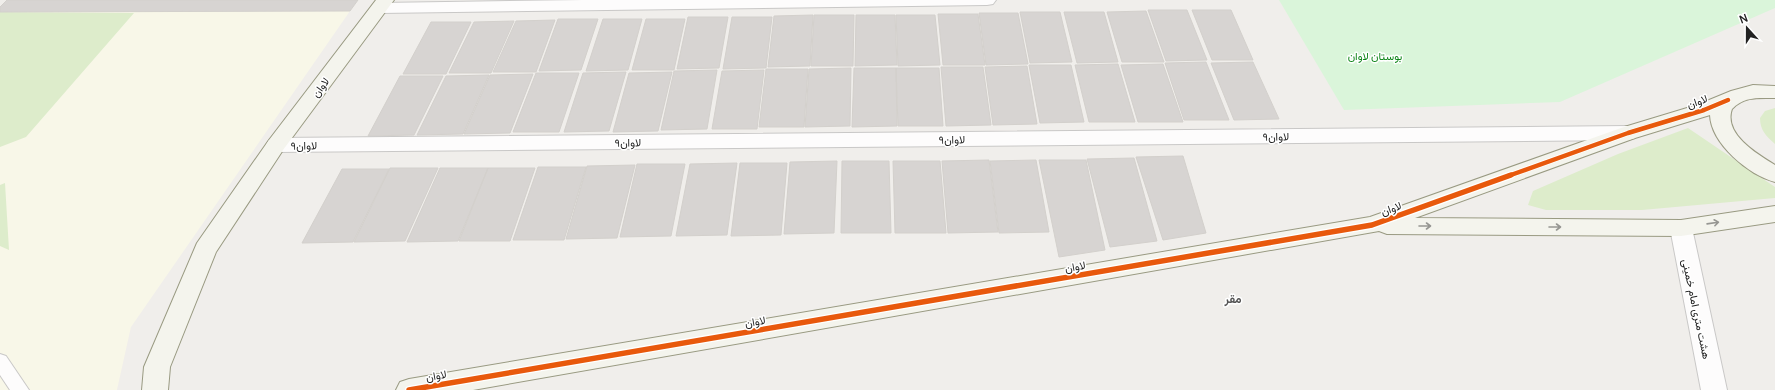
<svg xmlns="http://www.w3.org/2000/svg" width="1775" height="390" viewBox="0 0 1775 390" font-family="Manrope,Vazirmatn,sans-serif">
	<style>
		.education { fill: #f8f7e8 }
		.grass { fill: #ddeccb }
		.park { fill: #daf5da }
		.building { fill: #d7d4d2; stroke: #d3d0cc }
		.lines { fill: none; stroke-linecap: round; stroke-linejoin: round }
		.lane-casing { stroke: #c9c8c7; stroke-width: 2 }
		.street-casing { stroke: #c9c8c7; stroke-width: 2 }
		.secondary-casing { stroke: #999a82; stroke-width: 2 }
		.lane { fill: #fdfcfc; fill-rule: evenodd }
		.street { fill: #fdfcfc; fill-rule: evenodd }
		.secondary { fill: #f4f4ed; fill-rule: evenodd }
		.cycleway-far1-casing { stroke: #fff; stroke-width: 6 }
		.cycleway-casing { stroke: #fff; stroke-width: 8 }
		.cycleway-far1 { stroke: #e8590c; stroke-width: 4.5 }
		.cycleway { stroke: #e8590c; stroke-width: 5.5 }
		.oneway { stroke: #969692 }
		.labels { text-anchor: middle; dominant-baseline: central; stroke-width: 3; stroke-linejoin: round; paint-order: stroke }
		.park-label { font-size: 11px; fill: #0c8416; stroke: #fff }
		.street-label { font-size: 11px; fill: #222; stroke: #fff }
		.neighbourhood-label { font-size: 12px; font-weight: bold; fill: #555; stroke: #fff }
	</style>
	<rect width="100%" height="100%" fill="#f0eeeb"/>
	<path class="education" d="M350,11L131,327L117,390H0V12Z"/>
	<path class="grass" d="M0,12L134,13L26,137L0,147Z
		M1775,108V144C1766,136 1760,130 1760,118L1765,111Z
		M1688,128L1775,187V198L1642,210H1546L1528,205L1533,191L1618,154Z
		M5,183L9,250L0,246V185Z"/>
	<path class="park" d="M1279,0H1775V8L1560,102L1344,110Z"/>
	<path class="building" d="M7,0H358L350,11L0,12V7Z
		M1148,10H1187L1207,60L1166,61Z
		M1192,10H1231L1253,60H1212Z
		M1146,11L1164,62H1122L1107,12Z
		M1020,12H1060L1072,62L1030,63Z
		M1064,12H1104L1118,62L1077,63Z
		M979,13H1018L1028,64L986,65Z
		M938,14H978L985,65H943Z
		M813,15L810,66L768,67L774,16Z
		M814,15H854L853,66H811Z
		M856,15H895L897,65L855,66Z
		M896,15H935L940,65L898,66Z
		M688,17H728L719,68L677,69Z
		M732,17H772L766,68L723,69Z
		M558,19H598L581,70L539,71Z
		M603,19H642L628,70L586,71Z
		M646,19H685L674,70H632Z
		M555,20L536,72H493L516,21Z
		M514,21L491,73H449L474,22Z
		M431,22H471L446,74H403Z
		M1206,62L1229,120H1184L1165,63Z
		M1253,62L1279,119L1234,120L1211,63Z
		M1118,64L1135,122H1089L1075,65Z
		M1163,64L1183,122H1138L1121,65Z
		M1029,65H1071L1084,122L1040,123Z
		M1027,66L1037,124L993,125L985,67Z
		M941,67H983L991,125L946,126Z
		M851,68L850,126L805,127L809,69Z
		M854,68H896L897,126L852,127Z
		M896,68H939L943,126H898Z
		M766,69H808L804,127H759Z
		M717,70L707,129L661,130L674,71Z
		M764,70L757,129H712L722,71Z
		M626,72L609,131L564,132L583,73Z
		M672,72L658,131L613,132L629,73Z
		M536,73H579L559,132H513Z
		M533,74L510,133L464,134L490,75Z
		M489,75L463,134L417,135L446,76Z
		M400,76H443L414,135L368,136Z
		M1183,156L1206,233L1163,240L1136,157Z
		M1134,158L1157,241L1110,247L1087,159Z
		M989,160L998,232L948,233L942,161Z
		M1036,160L1049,232L999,233L990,161Z
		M1039,160H1086L1105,250L1059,257Z
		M837,161L834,233L784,234L790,162Z
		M842,161H889L891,233H841Z
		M893,161H940L946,233H895Z
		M737,163L727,235L676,236L690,164Z
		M740,163H787L781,235L731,236Z
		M637,164H685L671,236L620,237Z
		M635,165L617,238L566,239L587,166Z
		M538,167H586L564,240H513Z
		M390,168H438L405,241L354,242Z
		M440,168H488L458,241L407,242Z
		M488,168H535L510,241H459Z
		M342,169H389L353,242L302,243Z"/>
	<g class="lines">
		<defs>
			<path id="lane" d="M0,354L6,356L29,390H10L0,375Z"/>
			<path id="street" d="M583,0H996L993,4L987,5L380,13L374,12L371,8L374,4L380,3Z
				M1628,126L1635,128L1638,133L1635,138L1628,140L276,152L269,150L266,145L269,140L276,138Z
				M1681,220L1689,222L1692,228L1727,390H1701L1670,228L1673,222Z"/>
			<path id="secondary" d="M376,0H394L283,150L216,252L170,367L168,390H142L144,367L197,243L269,140Z
				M1753,85L1775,86V98C1759,98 1744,96 1732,109C1723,134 1757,154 1775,165V182C1749,175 1711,144 1710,115L1635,138L1415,218L1681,220L1775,206V222L1681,236L1387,234L1379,231L473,390H396L400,382L409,379L1370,217L1621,128L1697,105L1731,91Z"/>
		</defs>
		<use href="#lane" class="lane-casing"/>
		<use href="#street" class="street-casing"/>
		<use href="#secondary" class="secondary-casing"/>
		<use href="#lane" class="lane"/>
		<use href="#street" class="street"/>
		<use href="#secondary" class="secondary"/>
		<defs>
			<path id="cycleway-far1" d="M1508,176L1628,133L1704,110L1728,100"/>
			<path id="cycleway" d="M409,390L1372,225L1511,175"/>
		</defs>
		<use href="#cycleway-far1" class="cycleway-far1-casing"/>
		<use href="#cycleway" class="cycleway-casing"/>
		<use href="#cycleway-far1" class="cycleway-far1"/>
		<use href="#cycleway" class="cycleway"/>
	</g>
	<defs><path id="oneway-shaft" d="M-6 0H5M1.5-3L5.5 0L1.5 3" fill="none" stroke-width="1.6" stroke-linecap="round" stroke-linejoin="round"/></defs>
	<g class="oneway">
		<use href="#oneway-shaft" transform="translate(1713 223) rotate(-8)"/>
		<use href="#oneway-shaft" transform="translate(1425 226)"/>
		<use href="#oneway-shaft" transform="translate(1555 227)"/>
	</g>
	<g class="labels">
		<g class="park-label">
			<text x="1375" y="55">بوستان لاوان</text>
		</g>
		<g class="street-label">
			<text transform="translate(320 87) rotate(-53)">لاوان</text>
			<text transform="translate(1697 101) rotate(-19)">لاوان</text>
			<text transform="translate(1276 136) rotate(-1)">۹لاوان</text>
			<text transform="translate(952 139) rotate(-1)">۹لاوان</text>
			<text transform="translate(628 142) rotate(-1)">۹لاوان</text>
			<text transform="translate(304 145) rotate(-1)">۹لاوان</text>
			<text transform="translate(1391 208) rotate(-20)">لاوان</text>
			<text transform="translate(1075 266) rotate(-10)">لاوان</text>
			<text transform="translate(1697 309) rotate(78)">هشت متری امام خمینی</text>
			<text transform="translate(755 321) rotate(-10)">لاوان</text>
			<text transform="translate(436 375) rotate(-10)">لاوان</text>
		</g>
		<g class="neighbourhood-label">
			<text x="1233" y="298">مقر</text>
		</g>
	</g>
	<g transform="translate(1747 28) rotate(339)" stroke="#ffffff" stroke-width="3" paint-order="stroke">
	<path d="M0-3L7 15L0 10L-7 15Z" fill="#222222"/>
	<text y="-6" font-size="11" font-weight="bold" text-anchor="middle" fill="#222222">N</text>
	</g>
</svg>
